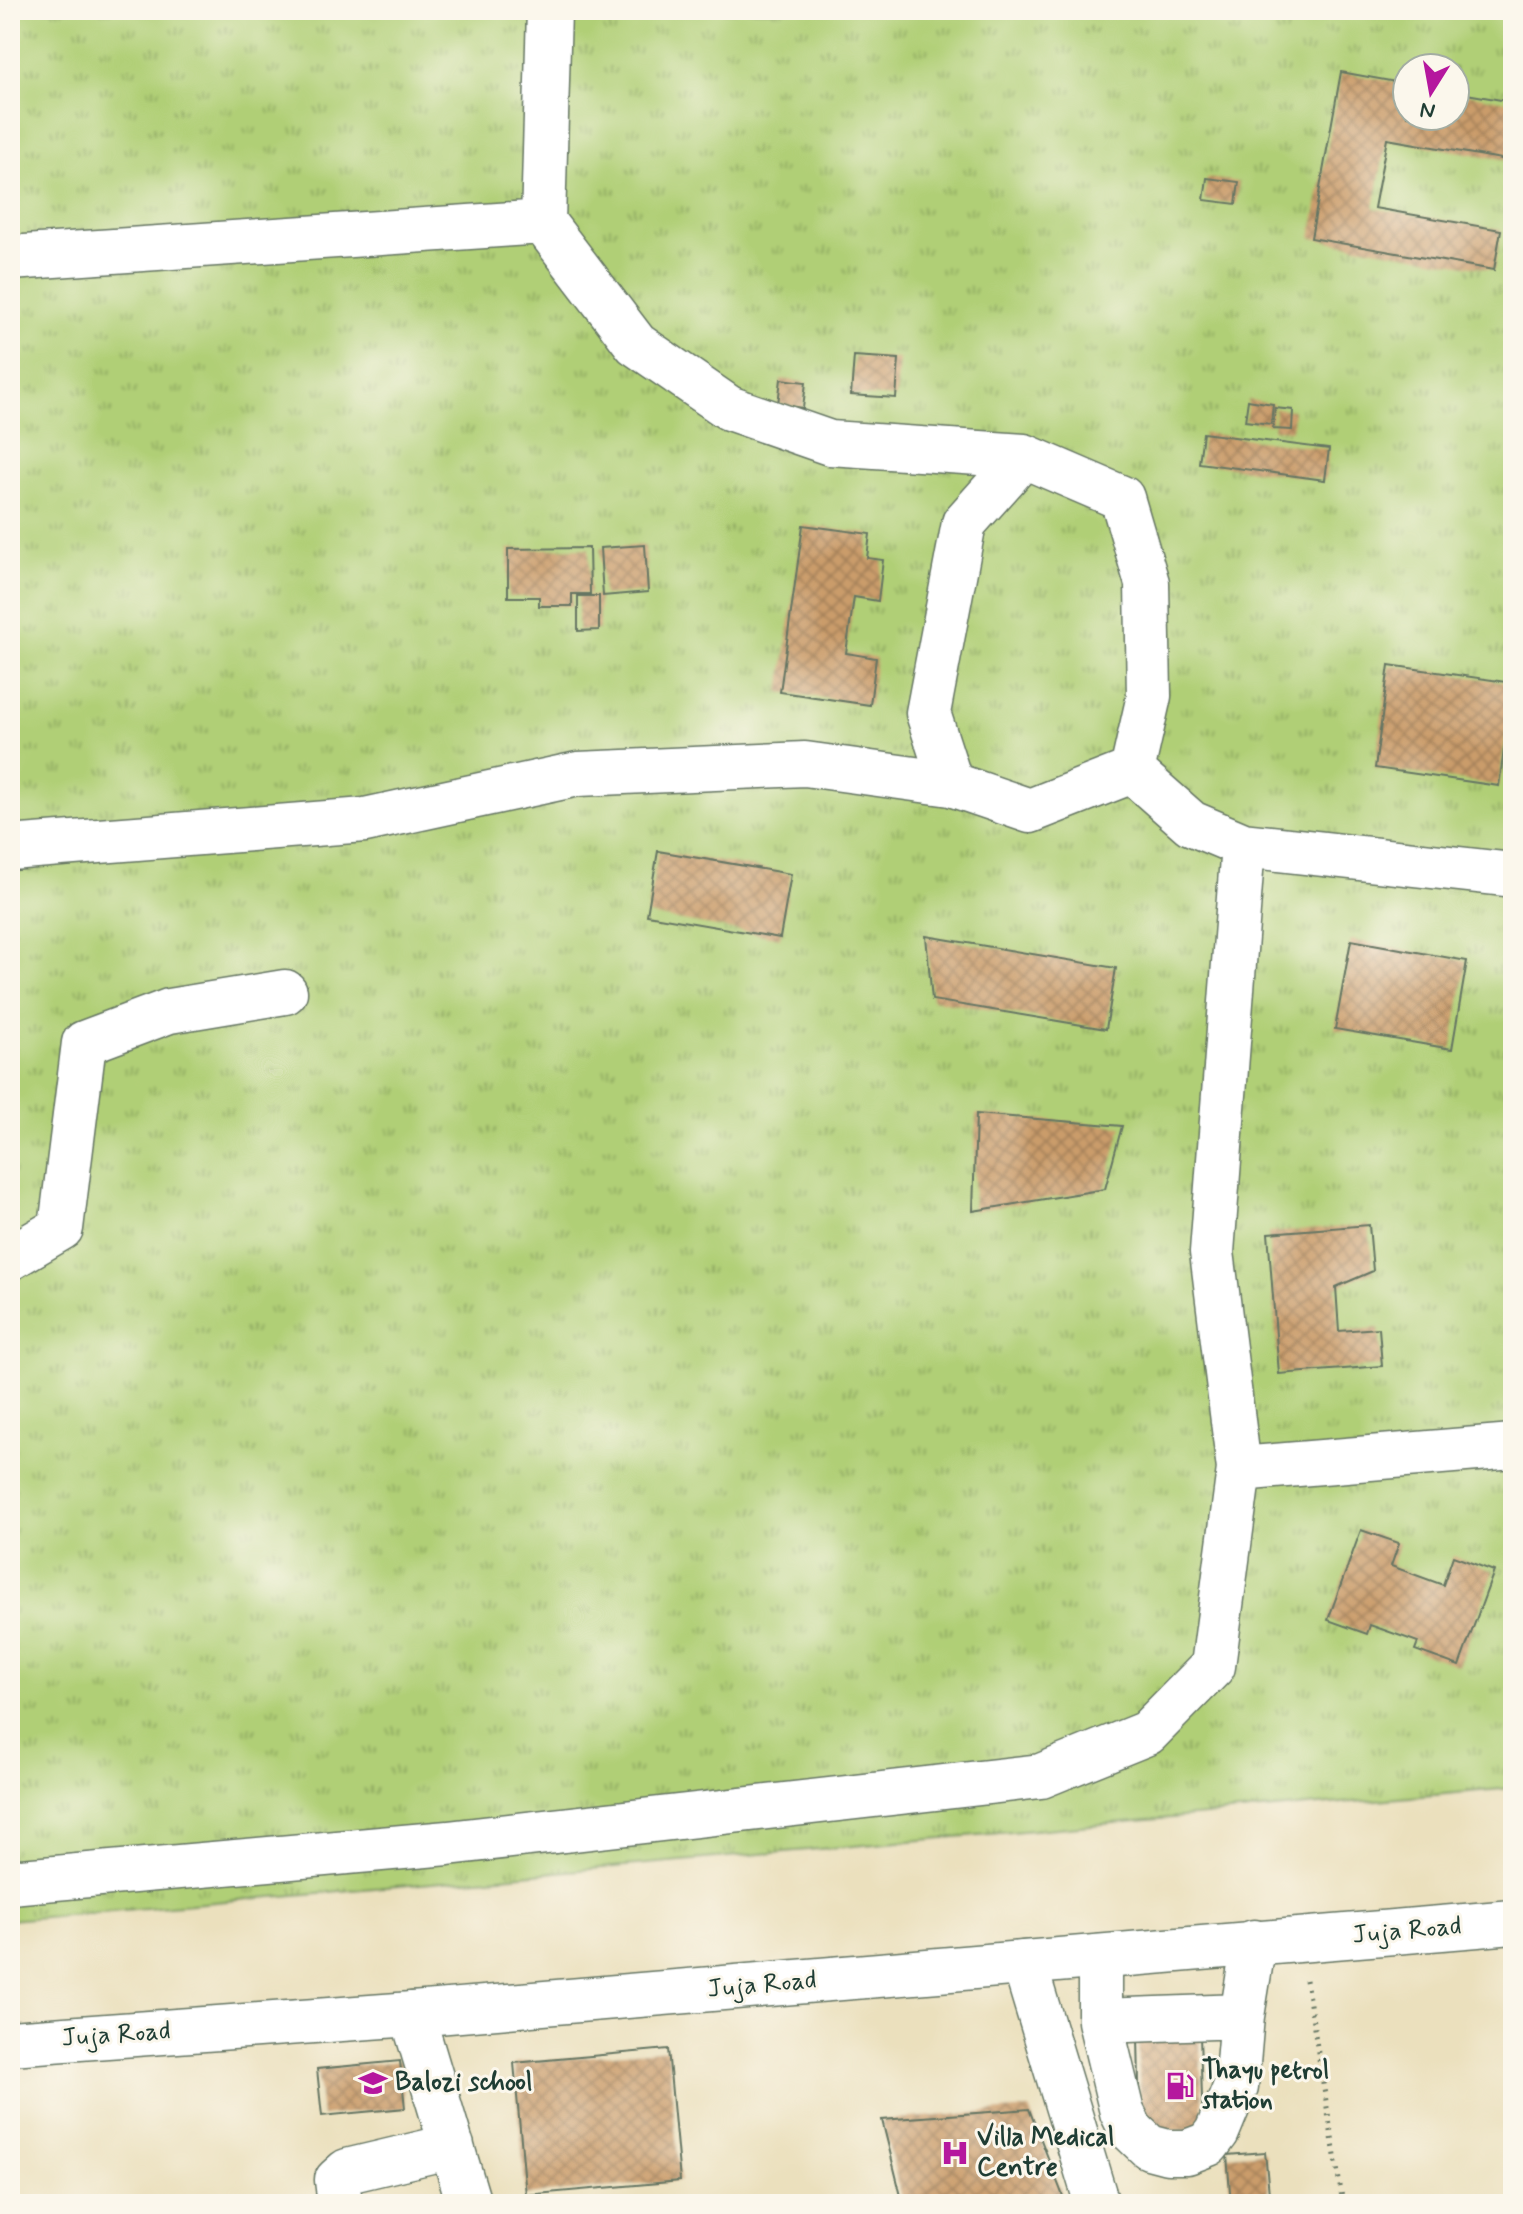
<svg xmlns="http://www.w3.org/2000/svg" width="1523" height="2214" viewBox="0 0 1523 2214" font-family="Mynerve,sans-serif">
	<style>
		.grass { fill: url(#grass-tufts); stroke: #688655; stroke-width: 2; fill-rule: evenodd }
		.building { fill: url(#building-cross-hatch) }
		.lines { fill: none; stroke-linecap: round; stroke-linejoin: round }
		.minor-casing { stroke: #667664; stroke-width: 47 }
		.major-casing { stroke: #667664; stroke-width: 47 }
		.path { stroke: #667664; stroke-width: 5; stroke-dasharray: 2 6; stroke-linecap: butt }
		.minor { stroke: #fff; stroke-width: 44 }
		.major { stroke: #fff; stroke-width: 44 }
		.labels { text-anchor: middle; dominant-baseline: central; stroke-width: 6; stroke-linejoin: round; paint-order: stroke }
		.street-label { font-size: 26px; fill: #1f3d34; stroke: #fbf7ec }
		.poi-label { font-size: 26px; font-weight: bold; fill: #1f3d34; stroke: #fbf7ec; text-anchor: start }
	</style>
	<defs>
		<pattern id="grass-tufts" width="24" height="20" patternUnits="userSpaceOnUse" patternTransform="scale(2)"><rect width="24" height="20" fill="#b0cf76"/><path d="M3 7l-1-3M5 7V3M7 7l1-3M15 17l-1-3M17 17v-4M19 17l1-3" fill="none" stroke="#8fa962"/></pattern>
		<pattern id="building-cross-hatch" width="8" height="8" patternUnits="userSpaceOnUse" patternTransform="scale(2)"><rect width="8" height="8" fill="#ca9c6b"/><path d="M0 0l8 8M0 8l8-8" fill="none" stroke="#a38059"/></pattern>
	</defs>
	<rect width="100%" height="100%" fill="#fbf7ec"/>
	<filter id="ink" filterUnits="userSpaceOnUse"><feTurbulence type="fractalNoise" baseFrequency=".0125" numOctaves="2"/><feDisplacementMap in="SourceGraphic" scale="16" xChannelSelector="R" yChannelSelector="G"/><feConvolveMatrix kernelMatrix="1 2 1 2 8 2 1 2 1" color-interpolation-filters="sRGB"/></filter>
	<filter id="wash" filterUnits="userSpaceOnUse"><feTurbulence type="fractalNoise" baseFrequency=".006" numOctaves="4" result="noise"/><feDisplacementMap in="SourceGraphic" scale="32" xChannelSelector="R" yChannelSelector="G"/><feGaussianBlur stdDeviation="1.8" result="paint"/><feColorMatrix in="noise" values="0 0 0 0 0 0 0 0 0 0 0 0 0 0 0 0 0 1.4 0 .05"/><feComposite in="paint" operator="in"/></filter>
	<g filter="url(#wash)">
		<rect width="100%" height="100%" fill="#ebe0bd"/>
		<path class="grass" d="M10,10H1513V1788L10,1920ZM1407,68H1455V116H1407Z"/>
		<g id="blocks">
			<path class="building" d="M1341,72L1407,84V116H1455V92L1513,102V161L1387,139L1374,208L1501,230L1494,270L1311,238Z
				M1207,178L1239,182L1236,204L1204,200Z
				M854,356L899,359L896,398L851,395Z
				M781,379L806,382L803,408L778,404Z
				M1248,400L1273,404L1271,424L1245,421Z
				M1275,408L1293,410L1292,430L1273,429Z
				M1203,433L1329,449L1325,480L1199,463Z
				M803,525L870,534L867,558L883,560L878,601L854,597L846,653L876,658L870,705L780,692Z
				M645,545L648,592L603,596L600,548Z
				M589,548L590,594H572V606H539V597H508V549Z
				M578,596H599V630L578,631Z
				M1389,665L1513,683L1499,786L1375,768Z
				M658,851L791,874L780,938L647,915Z
				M926,936L1116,968L1106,1029L932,1000Z
				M1351,940L1467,961L1452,1049L1335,1029Z
				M976,1114L1122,1126L1105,1189L973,1211Z
				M1369,1225L1373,1271L1336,1287L1339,1331L1379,1328L1382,1366L1279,1374L1268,1233Z
				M1361,1530L1399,1543L1391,1566L1443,1585L1453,1556L1494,1571L1459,1666L1415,1650L1418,1642L1370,1625L1367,1634L1328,1620Z
				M1200,2035L1203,2130L1140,2131L1138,2036Z
				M668,2049L680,2181L526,2195L514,2063Z
				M400,2061L405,2108L322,2116L317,2069Z
				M1029,2109L1066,2204H903L882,2120Z
				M1265,2152L1270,2204H1231L1227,2155Z"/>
		</g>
	</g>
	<g filter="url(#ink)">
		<use href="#blocks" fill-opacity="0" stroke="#667664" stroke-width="2"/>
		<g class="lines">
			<defs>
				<path id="minor" d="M543,222L549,10
					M10,258L543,222L636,344L729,408L830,443L1024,456
					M1024,456L1122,498L1147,583L1149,696L1132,771L1030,811L951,784L928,713L964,523Z
					M1132,771L1191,823L1243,845
					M10,848L365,820L578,774L805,764L951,784
					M1513,875L1243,845L1212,1252L1239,1469L1513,1446
					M10,1258L61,1228L84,1043L169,1011L285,992
					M10,1882L448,1843L1041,1776L1147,1733L1213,1666L1239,1469
					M1100,1957V2021L1122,2112L1131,2130L1149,2147L1168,2152H1187L1208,2144L1217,2132L1236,2086L1242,2016L1254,1942
					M1024,1963L1097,2204
					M412,2014L469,2204
					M1100,2021L1242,2016
					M340,2204L337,2180L347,2171L452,2146"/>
				<path id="major" d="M10,2043L412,2014L1513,1922"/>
			</defs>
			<use href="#minor" class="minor-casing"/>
			<use href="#major" class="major-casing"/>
			<path class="path" d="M1306,1980L1343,2204"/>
			<use href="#minor" class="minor"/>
			<use href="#major" class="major"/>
		</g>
	</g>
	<defs>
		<symbol id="school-bare" viewBox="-9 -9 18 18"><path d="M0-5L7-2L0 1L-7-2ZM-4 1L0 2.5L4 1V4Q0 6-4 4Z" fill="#b5179e" stroke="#fbf7ec" stroke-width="2.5" paint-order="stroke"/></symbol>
		<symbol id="fuel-bare" viewBox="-9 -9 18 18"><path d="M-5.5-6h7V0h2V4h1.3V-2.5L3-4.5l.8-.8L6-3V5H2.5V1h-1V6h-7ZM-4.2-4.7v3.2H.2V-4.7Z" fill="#b5179e" stroke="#fbf7ec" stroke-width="2.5" paint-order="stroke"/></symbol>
		<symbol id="hospital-bare" viewBox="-9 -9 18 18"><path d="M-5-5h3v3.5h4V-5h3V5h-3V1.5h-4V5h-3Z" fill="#b5179e" stroke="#fbf7ec" stroke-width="2.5" paint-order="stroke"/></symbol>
	</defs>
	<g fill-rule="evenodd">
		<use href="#school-bare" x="353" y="2063" width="40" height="40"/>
		<use href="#fuel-bare" x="1160" y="2066" width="40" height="40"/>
		<use href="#hospital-bare" x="935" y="2133" width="40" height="40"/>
	</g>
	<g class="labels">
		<g class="street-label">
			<text transform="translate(1407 1931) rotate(-5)">Juja Road</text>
			<text transform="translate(762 1985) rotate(-5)">Juja Road</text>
			<text transform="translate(116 2035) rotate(-4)">Juja Road</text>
		</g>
		<g class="poi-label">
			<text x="1202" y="2071">Thayu petrol<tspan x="1202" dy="30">station</tspan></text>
			<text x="395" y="2083">Balozi school</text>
			<text x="977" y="2138">Villa Medical<tspan x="977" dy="30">Centre</tspan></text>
		</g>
	</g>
	<rect width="1523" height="2214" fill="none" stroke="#fbf7ec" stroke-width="40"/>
	<g transform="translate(1431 92) rotate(191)"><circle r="38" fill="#fbf7ec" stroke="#a3ada2" stroke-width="2"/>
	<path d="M0-6L14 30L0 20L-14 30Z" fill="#b5179e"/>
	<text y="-12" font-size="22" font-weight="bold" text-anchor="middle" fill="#1f3d34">N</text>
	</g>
</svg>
